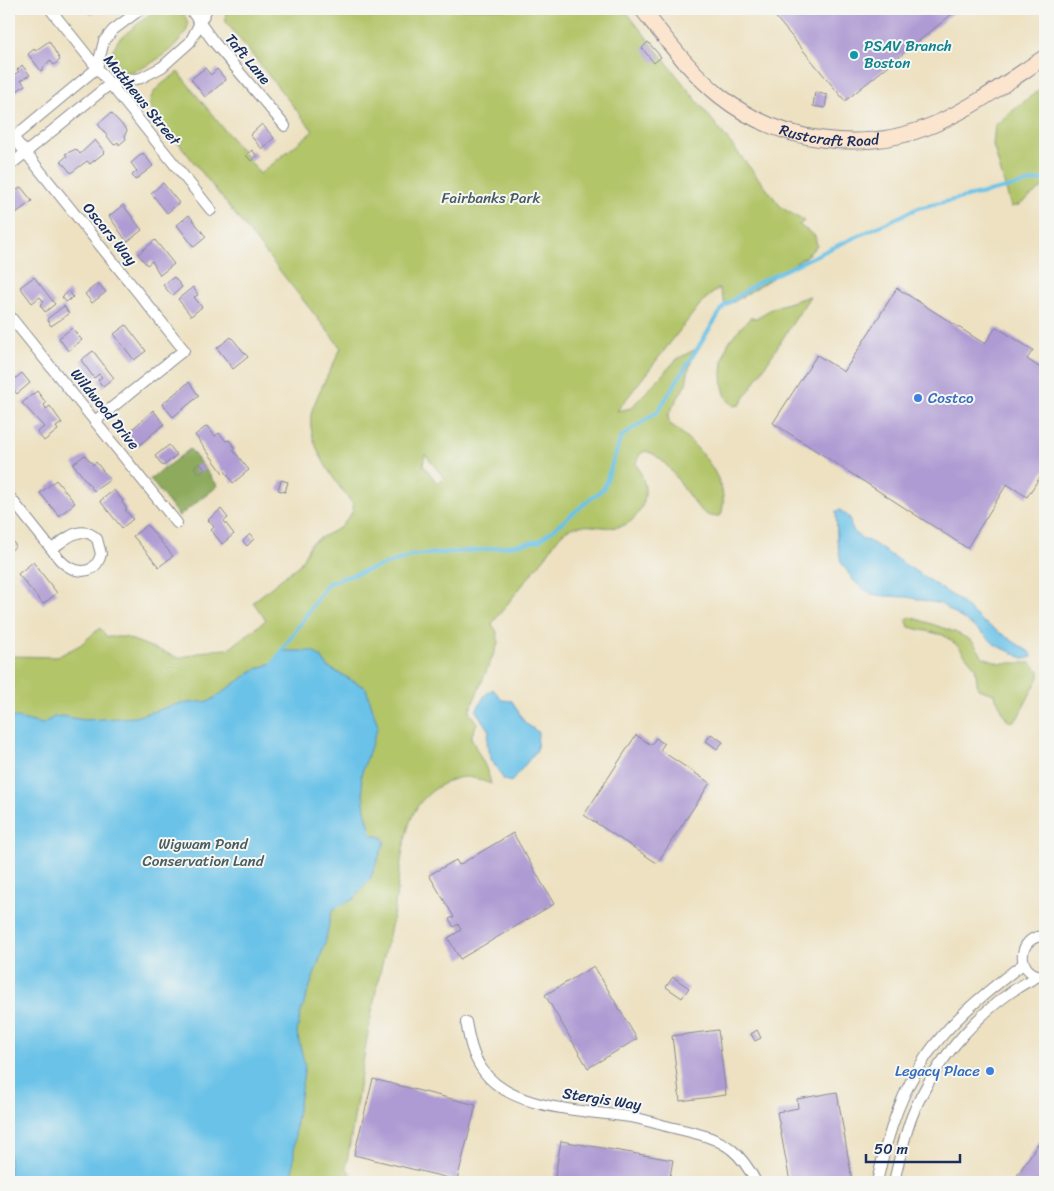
<svg xmlns="http://www.w3.org/2000/svg" width="1054" height="1191" viewBox="0 0 1054 1191" font-family="Sriracha,sans-serif">
	<style>
		.green { fill: #b2c569; stroke: #667a64; fill-rule: evenodd }
		.forest { fill: #8daa5d; stroke: #546c5e }
		.water { fill: #6ac2e8; stroke: #4278a3 }
		.lines { fill: none; stroke-linecap: round; stroke-linejoin: round }
		.stream { stroke: #6ac2e8; stroke-width: 4 }
		.building { fill: #af9bd3 }
		.minor-casing { stroke: #848890; stroke-width: 12 }
		.secondary-casing { stroke: #848890; stroke-width: 17 }
		.minor { stroke: #fff; stroke-width: 10 }
		.secondary { stroke: #fbe5cf; stroke-width: 15 }
		.culture-dot { fill: #0f9aa8; stroke: #f6f6f2; stroke-width: 2 }
		.shop-dot { fill: #3f7fe0; stroke: #f6f6f2; stroke-width: 2 }
		.labels { text-anchor: middle; dominant-baseline: central; stroke-width: 4; stroke-linejoin: round; paint-order: stroke }
		.culture-label { font-size: 15px; fill: #0d838f; stroke: #f6f6f2; text-anchor: start }
		.street-label { font-size: 15px; fill: #1b2f5e; stroke: #f6f6f2 }
		.park-label { font-size: 15px; fill: #485c61; stroke: #f6f6f2 }
		.shop-label { font-size: 15px; fill: #366cbe; stroke: #f6f6f2; text-anchor: start }
	</style>
	<rect width="100%" height="100%" fill="#f6f6f2"/>
	<filter id="ink" filterUnits="userSpaceOnUse"><feTurbulence type="fractalNoise" baseFrequency=".02" numOctaves="2"/><feDisplacementMap in="SourceGraphic" scale="10" xChannelSelector="R" yChannelSelector="G"/><feConvolveMatrix kernelMatrix="1 2 1 2 8 2 1 2 1" color-interpolation-filters="sRGB"/></filter>
	<filter id="wash" filterUnits="userSpaceOnUse"><feTurbulence type="fractalNoise" baseFrequency=".0096" numOctaves="4" result="noise"/><feDisplacementMap in="SourceGraphic" scale="20" xChannelSelector="R" yChannelSelector="G"/><feGaussianBlur stdDeviation="1.12" result="paint"/><feColorMatrix in="noise" values="0 0 0 0 0 0 0 0 0 0 0 0 0 0 0 0 0 1.4 0 .05"/><feComposite in="paint" operator="in"/></filter>
	<g filter="url(#wash)">
		<rect width="100%" height="100%" fill="#ede1c1"/>
		<path class="green" d="M157,9H179C184,15 190,21 187,29C181,46 139,76 122,72L112,58L113,49L119,39Z
			M225,9H624L782,208L804,221L799,225L815,236L817,246L805,257L734,302L725,304L719,288L702,302L617,411L631,408L677,359L696,349L689,368L686,384L668,415L669,423C695,442 733,481 721,515C694,528 678,458 645,451L640,454L636,463C643,477 649,491 642,506C623,547 589,513 564,532C557,537 551,549 546,556C527,579 509,602 491,625C498,629 498,636 498,644L469,712L477,723L471,737C477,753 488,767 491,784C485,782 479,779 473,778C455,773 431,789 420,803C401,826 399,887 393,917C388,942 381,966 376,991C364,1049 356,1109 346,1167L351,1174L352,1182H9V656L57,657L80,645L100,628L107,637H125L179,658L210,650L229,649L266,620L253,602L300,564L311,543L341,527L353,511V504C336,483 307,445 311,415C313,401 334,364 341,348L150,107C148,90 167,81 178,72L260,174L313,131L226,22ZM425,454L444,478L438,484L423,465Z
			M1045,85V186L1019,205L1011,207L993,145L995,125Z
			M810,296L740,405L734,406C718,396 721,362 727,346C731,336 743,326 750,318H756L775,307Z
			M911,617L955,632L972,641L983,657L1000,663H1031L1039,671V677L1017,719L1011,722L1007,720L994,694L978,689L975,667L957,645L943,635L909,627L906,619Z"/>
		<path class="forest" d="M190,449L218,486L179,516L150,479Z"/>
		<path class="water" d="M840,510L850,518C850,532 859,538 871,542L956,598L982,621L1031,653L1032,657L1025,659L994,644L984,634L941,604L907,597L885,596L872,594L862,588L853,580L841,562L837,540L836,511Z
			M283,651H312L322,658L328,667L366,688L378,726L361,775L365,810L372,835L382,837L385,842L370,879L354,899L334,909L331,914L325,944L300,1015L297,1033L305,1066L296,1122L292,1182H9V716L42,724L54,717L62,716L84,720L135,717L178,704L210,701L254,670L272,663Z
			M493,689L502,700L512,701L525,723L538,732L537,750L511,782L504,780C493,762 483,752 489,731L476,711L485,695Z"/>
		<g class="lines">
			<path class="stream" d="M274,662L328,583L414,555L482,550L539,541L604,488L621,437L658,411L724,306L757,283L918,208L1045,179"/>
		</g>
		<g id="blocks">
			<path class="building" d="M86,9H98L91,15Z
				M769,9H958L845,101Z
				M49,41L60,60L54,65L50,60L41,71L28,54L34,49L35,51Z
				M648,42L661,57L654,63L642,48Z
				M22,65L30,75L21,80L25,85L11,96L9,77L19,72L17,70Z
				M205,68L211,75L217,69L226,80L205,97L191,79Z
				M815,92L827,95L825,108L813,106Z
				M111,113L127,130L125,135L126,139L119,145L118,142L114,145L98,124Z
				M262,124L274,138L262,149L250,135Z
				M95,140L105,152L90,164L87,161L71,173L61,161L67,156L65,154L76,149L80,154Z
				M252,150L257,156L251,161L246,155Z
				M143,153L153,166L135,180L132,175L137,171L131,163Z
				M163,183L179,203L167,213L151,193Z
				M21,187L32,201L16,213L9,203V196Z
				M123,205L142,230L127,242L109,216Z
				M189,215L206,237L194,247L177,225Z
				M155,240L174,264L160,275L152,261L147,265L138,254Z
				M34,277L55,304L45,312L40,305L44,302L40,297L32,303L20,287Z
				M174,277L182,287L172,296L163,285Z
				M98,283L106,292L92,303L85,294Z
				M193,287L198,295L194,297L202,307L191,316L178,299Z
				M897,288L985,344L996,327L1033,350L1027,359L1045,371V469L1027,497L1007,484L967,548L773,423L817,355L844,372Z
				M69,291L73,297L66,302L62,297Z
				M64,306L69,314L51,326L47,319Z
				M126,325L146,351L134,360L114,334Z
				M72,328L82,340L68,351L59,338Z
				M231,337L248,357L233,369L217,348Z
				M93,351L114,378L103,387L98,380L102,377L99,374L94,378L81,360Z
				M22,373L30,383L17,394L9,384Z
				M189,382L199,396L173,417L162,404Z
				M37,391L46,403L44,405L46,409L50,406L62,423L56,427L58,430L44,441L37,432L44,427L22,403Z
				M153,410L164,424L137,447L126,435Z
				M207,426L215,436L219,433L226,441L229,440L235,448L233,450L249,470L233,483L225,471L223,473L195,435Z
				M169,445L177,455L163,466L155,456Z
				M85,455L93,465L96,462L110,480L94,491L73,464Z
				M200,463L205,470L199,474L194,467Z
				M56,480L75,503L59,516L40,493Z
				M281,480L288,482L285,492L278,490Z
				M114,490L123,501L122,502L127,509L125,510L133,519L122,528L100,501Z
				M221,509L228,518L224,521L234,534L222,544L211,530L214,527L208,520Z
				M147,525L173,556L159,567L133,536Z
				M250,534L254,539L247,546L243,541Z
				M9,537L16,546L9,552Z
				M33,562L57,593L43,604L18,574Z
				M711,734L723,742L717,749L706,741Z
				M636,735L651,745L656,738L664,744L660,750L710,783L657,863L584,815Z
				M513,833L554,904L460,959L448,938L461,930L458,924L454,927L449,919L454,917L429,875L456,860L459,865Z
				M594,966L637,1039L588,1068L545,995Z
				M673,977L689,988L682,998L666,987Z
				M718,1030L726,1095L680,1101L672,1036Z
				M757,1030L761,1038L755,1041L751,1034Z
				M373,1079L476,1105L457,1180L354,1155Z
				M837,1092L852,1180L849,1182H790L777,1112L798,1108L797,1099Z
				M1045,1133V1182H1013Z
				M561,1141L673,1160L669,1182H554Z"/>
		</g>
	</g>
	<g filter="url(#ink)">
		<use href="#blocks" fill-opacity="0" stroke="#848890" stroke-width="1"/>
		<g class="lines">
			<defs>
				<path id="minor" d="M50,9L211,210
					M190,9L213,41L285,126
					M13,137L184,350L95,421
					M9,141L97,68L104,41L113,30L141,9
					M9,166L110,84L141,78L162,67L190,42L207,9
					M9,315L177,523
					M9,496L60,560C74,574 95,577 101,554L97,539C81,523 66,539 52,549
					M1042,976C1014,973 1018,935 1045,936
					M466,1022C469,1038 472,1055 482,1069C510,1111 585,1110 630,1117C644,1119 657,1124 670,1127C691,1132 714,1136 731,1149C742,1158 750,1170 756,1182
					M877,1182C901,1072 934,1031 1023,964
					M894,1182C899,1160 904,1137 912,1116C934,1061 985,1001 1039,976"/>
				<g id="secondary">
					<path id="s1" d="M642,9C666,39 690,72 720,96C780,144 865,154 935,124C974,107 1010,80 1045,57"/>
				</g>
			</defs>
			<use href="#minor" class="minor-casing"/>
			<use href="#secondary" class="secondary-casing"/>
			<use href="#minor" class="minor"/>
			<use href="#secondary" class="secondary"/>
		</g>
	</g>
	<circle class="culture-dot" cx="854" cy="55" r="5"/>
	<g class="shop-dot">
		<circle cx="918" cy="398" r="5"/>
		<circle cx="990" cy="1071" r="5"/>
	</g>
	<g class="labels">
		<g class="culture-label">
			<text x="864" y="46">PSAV Branch<tspan x="864" dy="17">Boston</tspan></text>
		</g>
		<g class="street-label">
			<text transform="translate(248 59) rotate(50)">Taft Lane</text>
			<text transform="translate(142 100) rotate(51)">Matthews Street</text>
			<text stroke="none"><textPath href="#s1" startOffset="236">Rustcraft Road</textPath></text>
			<text transform="translate(110 234) rotate(51)">Oscars Way</text>
			<text transform="translate(105 409) rotate(51)">Wildwood Drive</text>
			<text transform="translate(602 1099) rotate(9)">Stergis Way</text>
		</g>
		<g class="park-label">
			<text x="491" y="198">Fairbanks Park</text>
			<text x="203" y="844">Wigwam Pond<tspan x="203" dy="17">Conservation Land</tspan></text>
		</g>
		<g class="shop-label">
			<text x="928" y="398">Costco</text>
			<text x="980" y="1071" text-anchor="end">Legacy Place</text>
		</g>
	</g>
	<rect width="1054" height="1191" fill="none" stroke="#f6f6f2" stroke-width="30"/>
	<path d="M866 1154v8h94v-8" fill="none" stroke="#1b2f5e" stroke-width="2.5"/>
	<text x="874" y="1154" font-size="15" fill="#1b2f5e" stroke="#f6f6f2" stroke-width="4" paint-order="stroke">50 m</text>
</svg>
